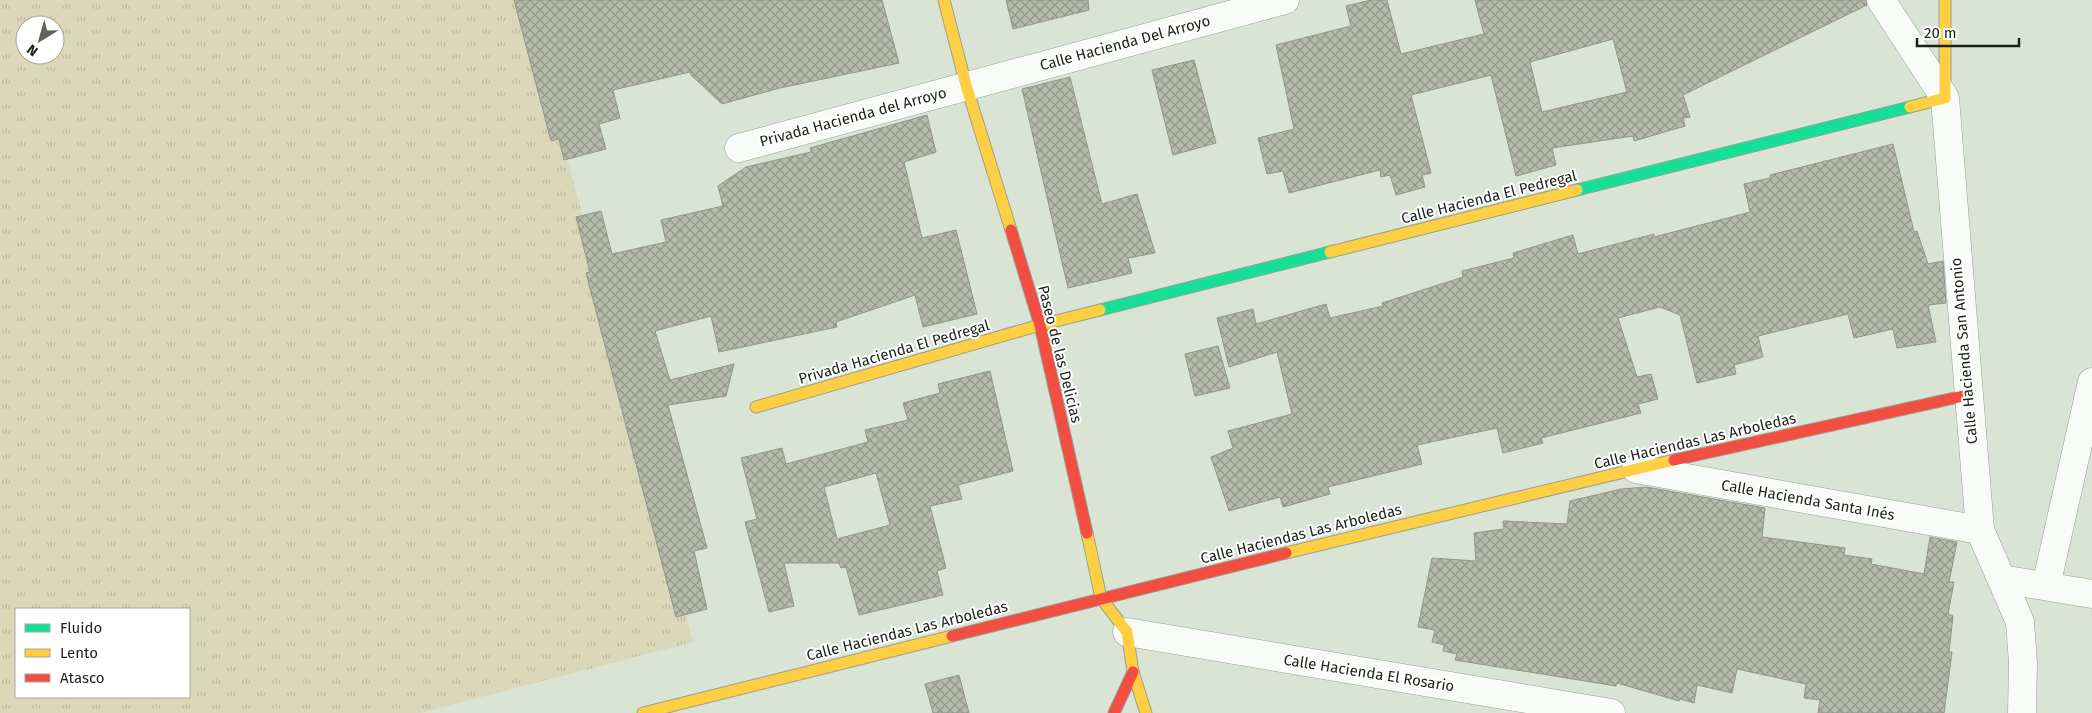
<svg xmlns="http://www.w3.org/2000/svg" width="2092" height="713" viewBox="0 0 2092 713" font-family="'Fira Sans',sans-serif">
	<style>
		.grass { fill: url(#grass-tufts); fill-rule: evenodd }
		.building { fill: url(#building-cross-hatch); stroke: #90968a; fill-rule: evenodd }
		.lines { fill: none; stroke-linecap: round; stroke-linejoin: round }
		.street-casing { stroke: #99a095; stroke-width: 29 }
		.fast-casing { stroke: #99a095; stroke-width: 13 }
		.slow-casing { stroke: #99a095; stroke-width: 13 }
		.jam-casing { stroke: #99a095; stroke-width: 13 }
		.street { stroke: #f9fbf9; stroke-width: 28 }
		.fast { stroke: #16e098; stroke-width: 11 }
		.slow { stroke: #ffcf43; stroke-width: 11 }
		.jam { stroke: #f24e42; stroke-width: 11 }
		.labels { text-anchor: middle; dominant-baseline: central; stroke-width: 4; stroke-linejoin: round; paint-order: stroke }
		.street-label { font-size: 15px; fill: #1a2117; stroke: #fff }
	</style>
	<defs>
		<pattern id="grass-tufts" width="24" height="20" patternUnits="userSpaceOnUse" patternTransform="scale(1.25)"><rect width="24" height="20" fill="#dbd8ba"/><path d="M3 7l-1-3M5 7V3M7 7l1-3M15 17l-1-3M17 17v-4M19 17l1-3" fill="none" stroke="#bbb99f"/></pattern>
		<pattern id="building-cross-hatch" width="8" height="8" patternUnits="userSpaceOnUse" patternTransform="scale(1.25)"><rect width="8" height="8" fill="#b5baaa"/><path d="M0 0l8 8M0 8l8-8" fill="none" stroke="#929789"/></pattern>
	</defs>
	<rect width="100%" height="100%" fill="#d9e4d4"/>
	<path class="grass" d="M0,0H526L693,642L420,713H0ZM25,25H55V55H25ZM16,609H189V697H16Z"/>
	<path class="building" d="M514,0H882L899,63L780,88L722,104L691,75L690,72L613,90L620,118L599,124L606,149L564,160L559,139L551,141Z
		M1006,0H1088L1089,10L1013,29Z
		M1371,0H1387L1401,54L1484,34L1475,0H1866L1867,5L1683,95L1690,117L1683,118L1685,126L1634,141L1633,136L1552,148L1556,165L1516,176L1491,75L1411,95L1431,173L1422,175L1425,187L1396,195L1390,175L1381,177L1380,170L1289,193L1283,171L1267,174L1258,138L1294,129L1276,45L1351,26L1346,6ZM1613,39L1627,92L1542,112L1530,62Z
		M1194,60L1216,143L1173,155L1152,70Z
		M1070,77L1102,204L1137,194L1155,253L1128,258L1132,273L1068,288L1022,89Z
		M927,115L936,152L904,162L922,238L956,230L977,314L923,327L915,295L836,322L837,327L719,352L711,316L655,331L670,380L734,364L726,396L668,405L707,548L694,551L707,609L676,617L586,273L590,272L576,217L601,211L612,254L666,242L661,220L723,206L718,186L746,167L811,152L810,148Z
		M1893,144L1914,232L1917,231L1928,264L1943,261L1946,303L1928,305L1936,342L1897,348L1893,329L1854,338L1848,314L1758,336L1763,357L1734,365L1736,374L1697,383L1680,315L1660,307L1618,318L1637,377L1651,374L1658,399L1638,404L1641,413L1541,438L1543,443L1503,453L1497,428L1417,445L1422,464L1328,487L1330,494L1283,507L1280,497L1229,511L1211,457L1233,448L1228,431L1292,414L1277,352L1229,367L1217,318L1253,309L1256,324L1326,304L1330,318L1383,306L1382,303L1463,277L1462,271L1514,258L1513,253L1573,235L1578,254L1654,234V237L1739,215L1750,212L1744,184L1770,178V175Z
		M1218,346L1230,388L1195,396L1185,354Z
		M990,371L1013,471L958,485L962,499L930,506L946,568L937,571L943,595L859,615L846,567L841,568L839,563H784L794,606L769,612L745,522L757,519L741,458L782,448L786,464L868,442L865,430L908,420L903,403L940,393L938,384ZM876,473L890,525L837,539L824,487Z
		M1646,487L1765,508L1762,537L1845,548L1844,555L1872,559L1871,564L1924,574L1930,537L1957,542L1949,582H1954L1948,614L1953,616L1949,652H1952L1944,713H1818L1820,700L1804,698L1806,684L1737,669L1732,693L1697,685L1694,703L1680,699L1679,701L1617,683L1616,686L1455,660L1457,654L1443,651L1444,645L1432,642L1435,630L1418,627L1432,558L1476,561L1474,533L1504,529L1503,521L1567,524L1570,501L1621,489Z
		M959,675L969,713H933L925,684Z"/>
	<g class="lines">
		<defs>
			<path id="street" d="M1881,0L1945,98L1980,530L2020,622L2023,663L2022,713
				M739,148L1285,0
				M1636,469L1980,530
				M2001,579L2092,594
				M2046,586L2092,382
				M1127,632L1611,713"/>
			<path id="fast" d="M1577,190L1910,107
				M1100,310L1330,252"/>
			<path id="slow" d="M944,0L966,85L1011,230
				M1910,107L1945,98V0
				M1330,252L1577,190
				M756,407L1040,325L1100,310
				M1087,533L1101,598L1127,632L1133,672L1146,713
				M1286,553L1674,460
				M643,713L952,636"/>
			<path id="jam" d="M1011,230L1040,325L1087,533
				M1674,460L1968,395
				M952,636L1286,553
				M1114,713L1133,672"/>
		</defs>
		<use href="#street" class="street-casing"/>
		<use href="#fast" class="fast-casing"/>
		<use href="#slow" class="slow-casing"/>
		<use href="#jam" class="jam-casing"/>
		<use href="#street" class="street"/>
		<use href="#fast" class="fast"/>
		<use href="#slow" class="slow"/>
		<use href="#jam" class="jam"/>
	</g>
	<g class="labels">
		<g class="street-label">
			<text transform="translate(1125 43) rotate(-15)">Calle Hacienda Del Arroyo</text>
			<text transform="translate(853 117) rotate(-15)">Privada Hacienda del Arroyo</text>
			<text transform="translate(1489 197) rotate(-14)">Calle Hacienda El Pedregal</text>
			<text transform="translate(1964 351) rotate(-95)">Calle Hacienda San Antonio</text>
			<text transform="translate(894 352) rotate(-16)">Privada Hacienda El Pedregal</text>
			<text transform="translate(1060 354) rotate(76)">Paseo de las Delicias</text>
			<text transform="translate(1695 441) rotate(-13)">Calle Haciendas Las Arboledas</text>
			<text transform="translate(1808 500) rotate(10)">Calle Hacienda Santa Inés</text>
			<text transform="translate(1301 534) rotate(-14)">Calle Haciendas Las Arboledas</text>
			<text transform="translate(907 631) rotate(-14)">Calle Haciendas Las Arboledas</text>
			<text transform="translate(1369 673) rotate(9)">Calle Hacienda El Rosario</text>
		</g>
	</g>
	<rect x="15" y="608" width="175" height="90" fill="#ffffff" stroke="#a3a6a2"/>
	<rect x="25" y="624" width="25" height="8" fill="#16e098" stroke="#a3a6a2"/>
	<text x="60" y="633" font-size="15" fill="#1a2117">Fluido</text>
	<rect x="25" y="649" width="25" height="8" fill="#ffcf43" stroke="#a3a6a2"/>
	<text x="60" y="658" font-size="15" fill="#1a2117">Lento</text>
	<rect x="25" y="674" width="25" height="8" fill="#f24e42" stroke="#a3a6a2"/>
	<text x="60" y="683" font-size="15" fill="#1a2117">Atasco</text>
	<g transform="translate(40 40) rotate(217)"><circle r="24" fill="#ffffff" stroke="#a3a6a2"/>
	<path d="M0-4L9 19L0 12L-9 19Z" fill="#5d6559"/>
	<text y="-8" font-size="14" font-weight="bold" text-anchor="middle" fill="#1a2117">N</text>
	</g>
	<path d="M1917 38v8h102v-8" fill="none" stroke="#1a2117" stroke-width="2.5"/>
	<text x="1924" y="38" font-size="15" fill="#1a2117" stroke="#ffffff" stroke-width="4" paint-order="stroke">20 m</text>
</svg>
